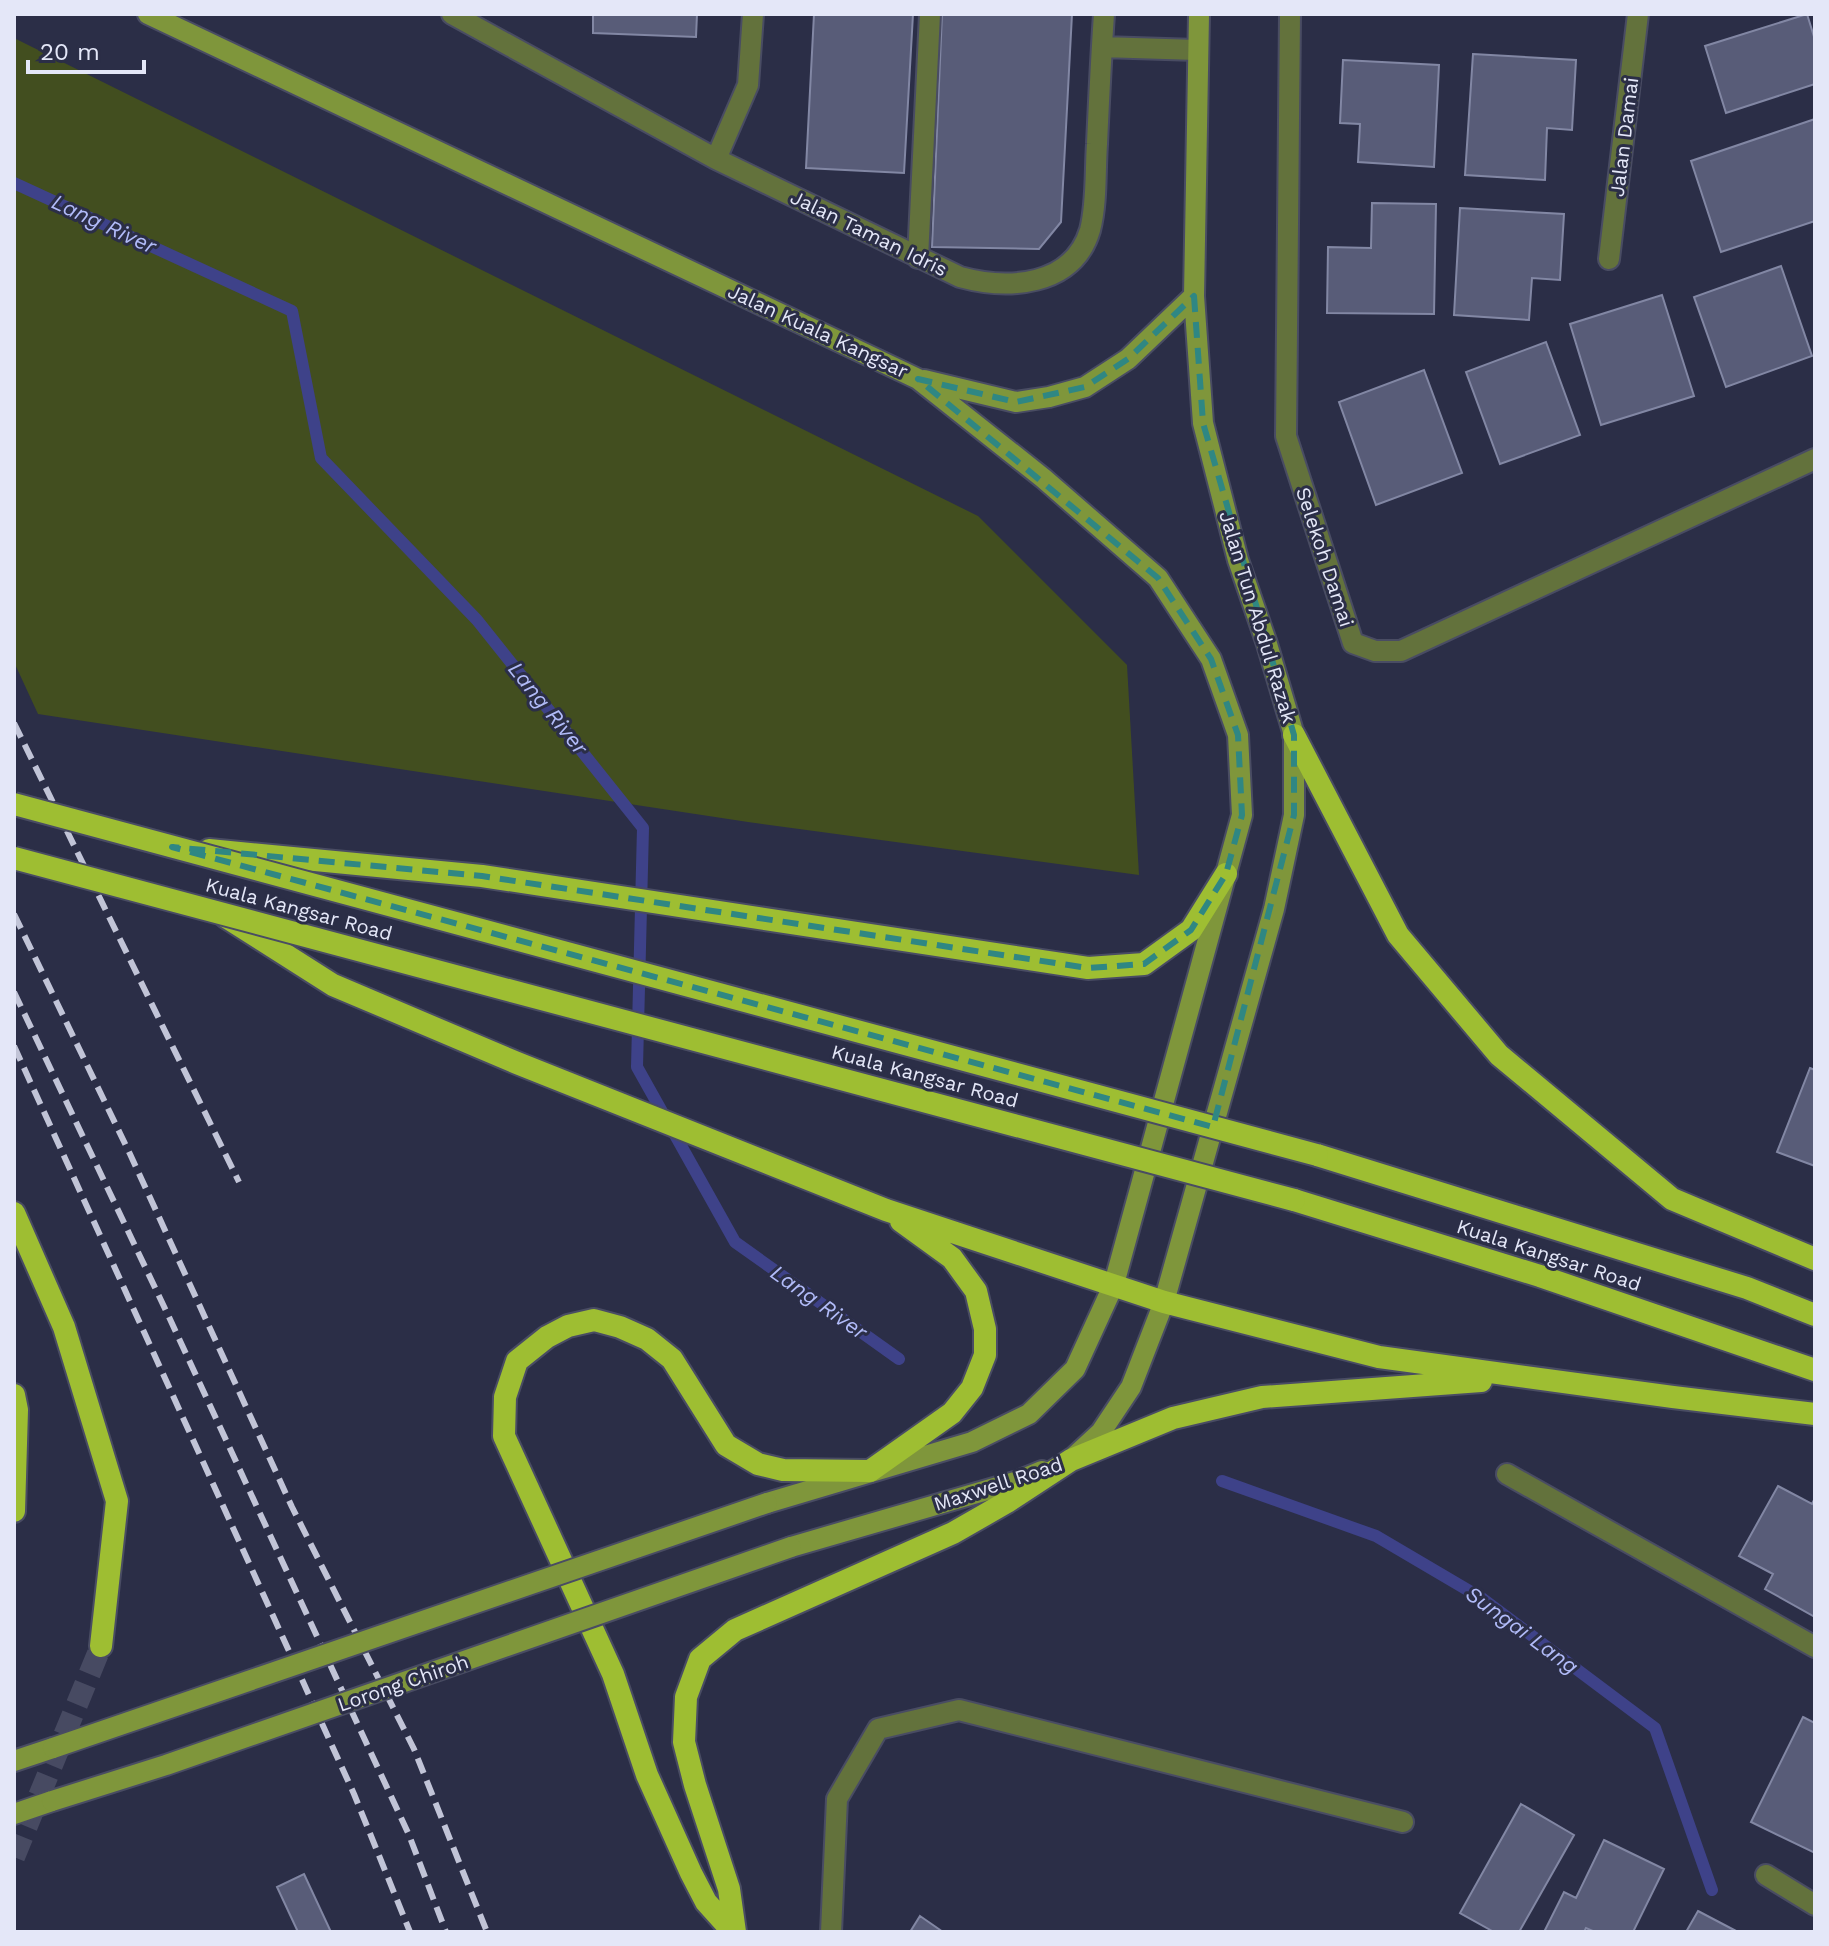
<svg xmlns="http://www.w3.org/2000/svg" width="1829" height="1946" viewBox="0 0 1829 1946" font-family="'Work Sans',sans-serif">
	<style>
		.green { fill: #424e1f }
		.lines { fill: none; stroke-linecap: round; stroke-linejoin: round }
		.stream { stroke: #3e4289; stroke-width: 12 }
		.building { fill: #585c78; stroke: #8287a4; stroke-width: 2 }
		.trunk-tunnel { stroke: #474a62; stroke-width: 22; stroke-dasharray: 22 11; stroke-linecap: butt }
		.service-casing { stroke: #494c63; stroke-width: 24 }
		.minor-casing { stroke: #494c63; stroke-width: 24 }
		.secondary-casing { stroke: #494c63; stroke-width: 24 }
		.trunk-casing { stroke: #494c63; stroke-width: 26 }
		.service { stroke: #63723c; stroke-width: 20 }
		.minor { stroke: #63723c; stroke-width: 20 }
		.secondary { stroke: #7f963b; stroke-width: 20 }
		.trunk { stroke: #9ebe32; stroke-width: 22 }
		.rail { stroke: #c1c4d7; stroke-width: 6; stroke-dasharray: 16 8; stroke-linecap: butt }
		.secondary-bridge-casing { stroke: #494c63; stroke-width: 24; stroke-linecap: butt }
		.trunk-bridge-casing { stroke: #494c63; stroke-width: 26; stroke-linecap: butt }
		.secondary-bridge { stroke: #7f963b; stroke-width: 20 }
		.trunk-bridge { stroke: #9ebe32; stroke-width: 22 }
		.marked { fill: none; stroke: #2f8783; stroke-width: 6; stroke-dasharray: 16 10; stroke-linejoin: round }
		.labels { text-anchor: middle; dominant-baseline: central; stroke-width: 6; stroke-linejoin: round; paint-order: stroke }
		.street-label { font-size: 20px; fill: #e4e7f8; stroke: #2b2e47 }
		.water-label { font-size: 22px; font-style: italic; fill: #b1bbf8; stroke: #2b2e47 }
	</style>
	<rect width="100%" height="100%" fill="#2b2e47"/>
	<path class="green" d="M14,38L978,516L1127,665L1139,875L748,822L38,714L14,662Z"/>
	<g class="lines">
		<path class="stream" d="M14,183L292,311L321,458L477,620L643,828L637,1067L735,1242L899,1359
			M1222,1481L1376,1536L1483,1599L1655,1728L1712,1890"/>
	</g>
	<path class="building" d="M593,14H697L696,37L593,33Z
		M814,14H913L904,173L806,168Z
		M942,14H1072L1061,222L1039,249L932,247Z
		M1807,14L1815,40V84L1726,113L1705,46Z
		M1473,54L1576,60L1572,130L1547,128L1545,180L1465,175Z
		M1343,60L1439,65L1434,167L1358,162L1360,124L1340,123Z
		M1815,119V221L1721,252L1691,161Z
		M1372,203L1436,204L1434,314L1327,313L1328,247L1371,248Z
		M1460,208L1564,214L1560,280L1532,278L1529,320L1454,315Z
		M1781,266L1812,356L1726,387L1694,297Z
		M1662,295L1694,396L1601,425L1570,324Z
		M1546,342L1580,435L1500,464L1466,372Z
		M1424,370L1462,473L1376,505L1339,402Z
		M1810,1068L1815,1070V1166L1777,1152Z
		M1778,1486L1812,1504L1815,1498V1617L1765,1589L1773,1574L1739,1556Z
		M1803,1717L1815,1723V1853L1751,1822Z
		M1521,1804L1574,1835L1519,1932H1494L1460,1913Z
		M1604,1840L1664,1869L1633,1932H1595L1586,1928L1584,1932H1544L1564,1892L1576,1898Z
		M304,1874L331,1932H298L277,1887Z
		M1698,1911L1738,1932H1686Z
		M920,1916L943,1932H910Z"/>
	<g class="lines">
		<path class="trunk-tunnel" d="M14,1857L101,1646"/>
		<defs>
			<path id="service" d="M918,258L930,14
				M831,1932L837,1799L878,1729L959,1710L1403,1822"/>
			<path id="minor" d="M452,14L716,159L960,277C1008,290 1073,287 1090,230C1097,203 1095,172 1097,144C1099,100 1101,57 1104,14
				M1290,14L1286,436L1353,643L1375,651H1401L1815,459
				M1102,47L1197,50
				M716,159L748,85L753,14
				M1609,259L1638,14
				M1507,1474L1815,1647
				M1766,1875L1815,1905"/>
			<path id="secondary" d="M148,14L918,379L1043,478L1158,578L1211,659L1238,735L1242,815L1114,1284L1075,1369L1029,1414L972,1442L767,1503
				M924,380L1016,402L1049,397L1085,387L1128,359L1194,296
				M1075,1456L1101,1432L1131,1387L1164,1302L1274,909L1294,815V735L1267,644L1238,560L1203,423L1194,296L1199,14
				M791,1547L1018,1481L1042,1471
				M14,1761L53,1748
				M14,1814L52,1801"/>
			<path id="trunk" d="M1294,735L1398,935L1499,1055L1672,1199L1815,1259
				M209,850L482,876L1088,968L1144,964L1191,930L1226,874
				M226,917L333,985L517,1063L886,1210L1164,1302L1379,1357L1673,1397L1815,1414
				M1317,1155L1747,1288L1815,1315
				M1294,1200L1540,1276L1815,1370
				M14,1213L64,1327L117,1501L101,1646
				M14,1395L17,1410L14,1511
				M733,1932L706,1902L691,1873L647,1775L613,1674L504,1436L505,1397L517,1361L547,1337L568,1326L594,1320L620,1327L647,1339L672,1359L726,1445L758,1464L783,1470L870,1471L952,1413L972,1388L985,1355V1329L976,1291L952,1258L901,1221
				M735,1932L729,1889L695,1785L684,1742L686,1697L700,1659L735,1630L953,1533L1007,1502L1071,1460L1173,1418L1262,1397L1481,1381"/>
		</defs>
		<use href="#service" class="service-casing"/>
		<use href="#minor" class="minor-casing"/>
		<use href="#secondary" class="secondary-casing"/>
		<use href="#trunk" class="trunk-casing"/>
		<use href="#service" class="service"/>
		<use href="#minor" class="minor"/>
		<use href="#secondary" class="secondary"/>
		<use href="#trunk" class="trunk"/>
		<path class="rail" d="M14,723L239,1182
			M14,914L130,1154L292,1507L414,1749L487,1932
			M14,992L169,1317L409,1835L446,1932
			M14,1046L354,1794L410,1932"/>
		<defs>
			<path id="secondary-bridge" d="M53,1748L767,1503
				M52,1801L166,1765L791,1547"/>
			<path id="trunk-bridge" d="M14,804L1317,1155
				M14,858L1294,1200"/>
		</defs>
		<use href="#secondary-bridge" class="secondary-bridge-casing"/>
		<use href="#trunk-bridge" class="trunk-bridge-casing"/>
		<use href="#secondary-bridge" class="secondary-bridge"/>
		<use href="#trunk-bridge" class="trunk-bridge"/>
	</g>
	<path class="marked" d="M1194,296L1203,423L1294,735V815L1213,1127L172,847L482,876L1088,968L1144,964L1191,930L1226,874L1242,815L1238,735L1211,659L1158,578L918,379L1016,402L1085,387L1128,359Z"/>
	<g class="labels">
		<g class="street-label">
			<text transform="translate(1624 137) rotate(-83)">Jalan Damai</text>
			<text transform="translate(869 233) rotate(26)">Jalan Taman Idris</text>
			<text transform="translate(818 331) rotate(25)">Jalan Kuala Kangsar</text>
			<text transform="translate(1325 557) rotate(72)">Selekoh Damai</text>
			<text transform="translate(1258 617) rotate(73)">Jalan Tun Abdul Razak</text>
			<text transform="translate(299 909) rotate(15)">Kuala Kangsar Road</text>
			<text transform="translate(925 1076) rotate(15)">Kuala Kangsar Road</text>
			<text transform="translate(1549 1255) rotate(18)">Kuala Kangsar Road</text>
			<text transform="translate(998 1484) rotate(-18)">Maxwell Road</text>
			<text transform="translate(403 1683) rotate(-19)">Lorong Chiroh</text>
		</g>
		<g class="water-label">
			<text transform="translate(104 224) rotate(25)">Lang River</text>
			<text transform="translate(548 708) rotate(51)">Lang River</text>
			<text transform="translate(819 1302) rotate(35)">Lang River</text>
			<text transform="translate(1522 1630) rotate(36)">Sungai Lang</text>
		</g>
	</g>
	<rect width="1829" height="1946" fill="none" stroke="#e4e7f8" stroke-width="32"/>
	<path d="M28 60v12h116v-12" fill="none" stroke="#e4e7f8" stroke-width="4"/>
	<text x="40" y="60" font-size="24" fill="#e4e7f8" stroke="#2b2e47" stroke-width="6" paint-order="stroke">20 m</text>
</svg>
